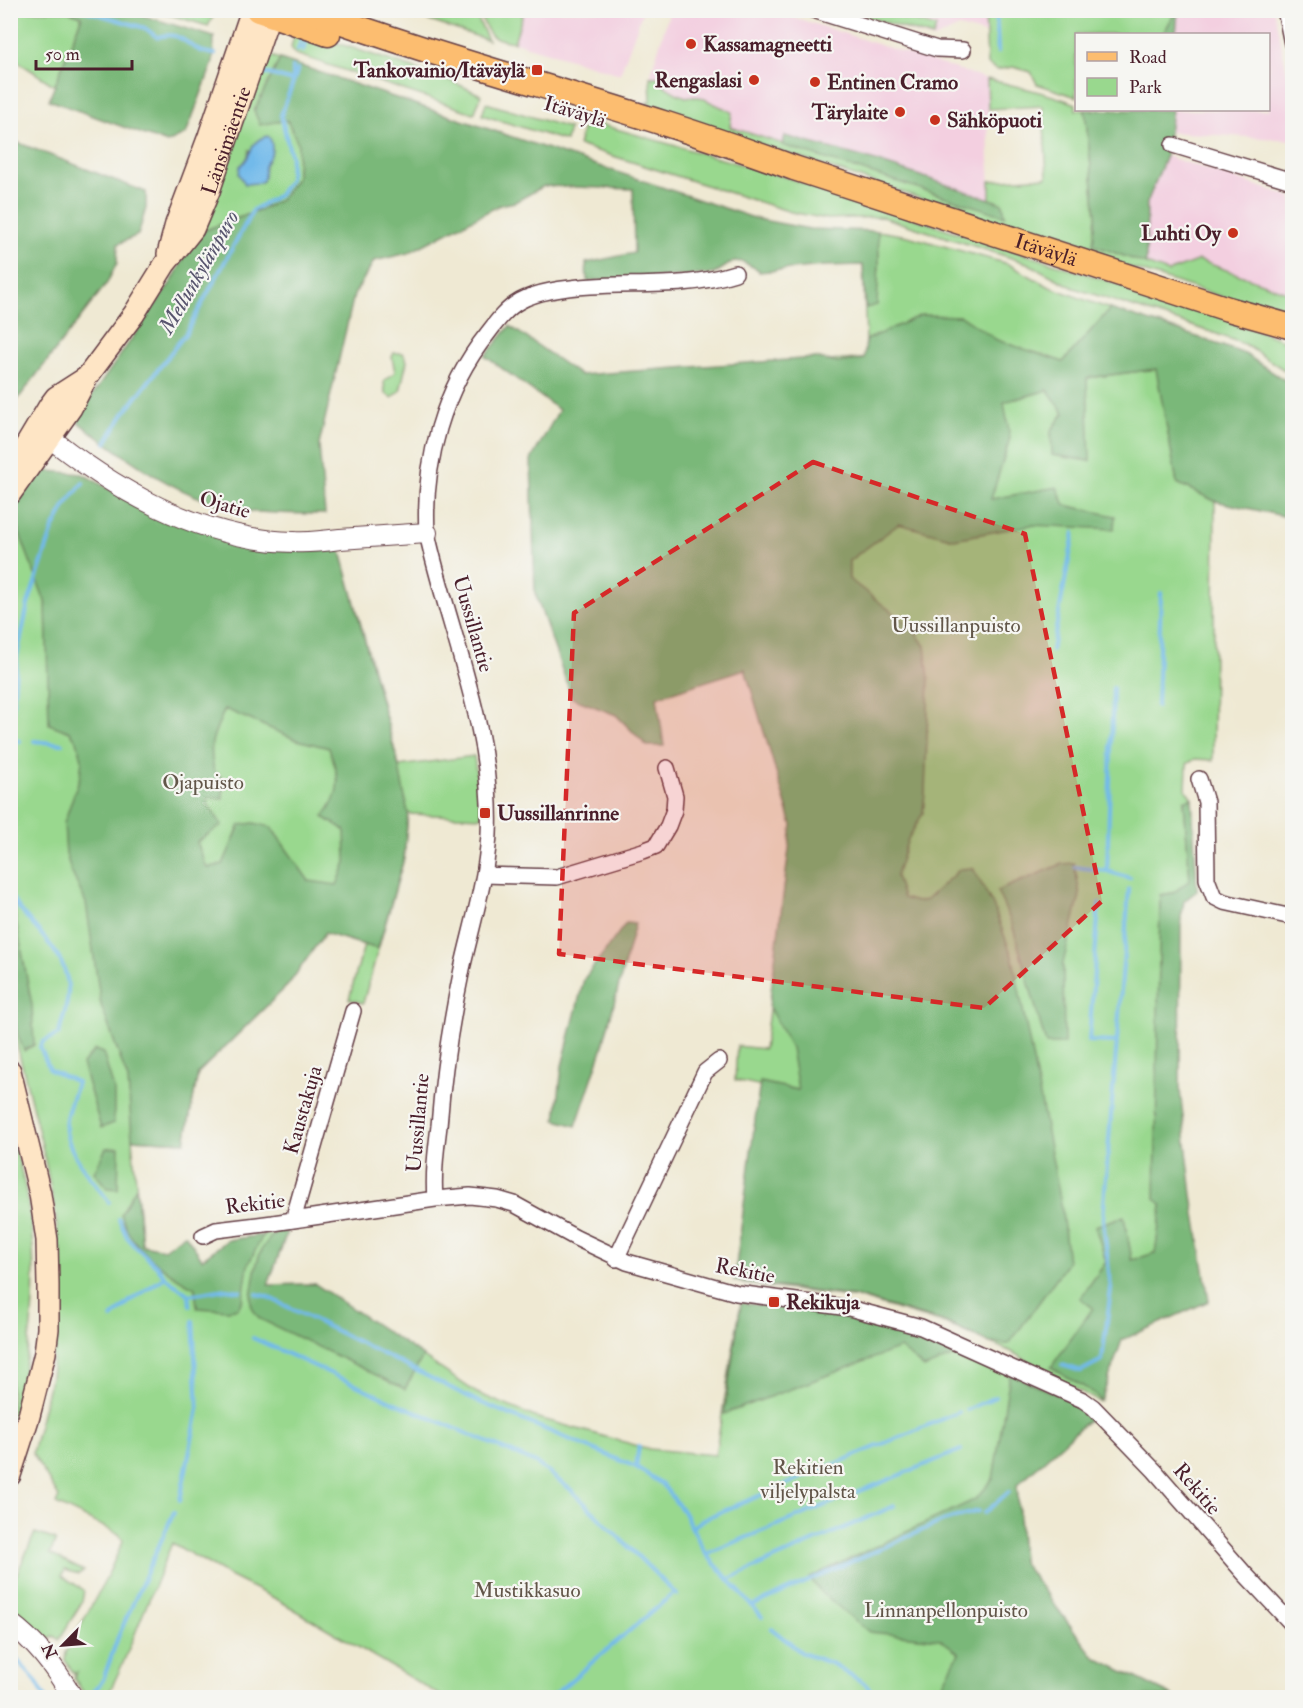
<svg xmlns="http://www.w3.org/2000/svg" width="1303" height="1708" viewBox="0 0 1303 1708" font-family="'IM FELL Double Pica',serif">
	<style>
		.built { fill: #f3cfe0 }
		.green { fill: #99d88e; stroke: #727c5c; stroke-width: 1.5; fill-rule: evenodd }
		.forest { fill: #7ab879; stroke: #626c52; stroke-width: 1.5; fill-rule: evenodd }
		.water { fill: #72baea; stroke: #5e6c8a; stroke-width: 1.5 }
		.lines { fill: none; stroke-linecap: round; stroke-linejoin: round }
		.stream { stroke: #72baea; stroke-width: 4 }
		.minor-casing { stroke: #633d44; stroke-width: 18 }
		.tertiary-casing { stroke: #633d44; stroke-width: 22 }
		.secondary-casing { stroke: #633d44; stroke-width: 24 }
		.primary-casing { stroke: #633d44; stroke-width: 27 }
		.minor { stroke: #fff; stroke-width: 15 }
		.tertiary { stroke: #fff; stroke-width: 20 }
		.secondary { stroke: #fee5c5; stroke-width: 21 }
		.primary { stroke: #fcbd6f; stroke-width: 24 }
		.marked { fill: #d62828; fill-opacity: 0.2; stroke: #d62828; stroke-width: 4.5; stroke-dasharray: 12 8; stroke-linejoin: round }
		.poi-dot { fill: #c8321e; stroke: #f6f6f2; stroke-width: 2 }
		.labels { text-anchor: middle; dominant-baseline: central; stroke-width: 4.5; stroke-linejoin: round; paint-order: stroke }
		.poi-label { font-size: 21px; font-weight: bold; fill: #4a1f2b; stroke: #f6f6f2; text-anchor: start }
		.street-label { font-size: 21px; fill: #4a1f2b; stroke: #f6f6f2 }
		.park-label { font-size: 21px; fill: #625649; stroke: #f6f6f2 }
		.water-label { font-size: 22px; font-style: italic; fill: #58556e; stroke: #f6f6f2 }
	</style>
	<rect width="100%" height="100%" fill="#f6f6f2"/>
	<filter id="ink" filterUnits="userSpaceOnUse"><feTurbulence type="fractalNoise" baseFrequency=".0167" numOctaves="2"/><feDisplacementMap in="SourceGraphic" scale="12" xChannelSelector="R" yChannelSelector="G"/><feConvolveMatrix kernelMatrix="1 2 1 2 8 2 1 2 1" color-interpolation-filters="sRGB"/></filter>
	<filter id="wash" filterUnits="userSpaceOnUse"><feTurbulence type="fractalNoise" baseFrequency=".008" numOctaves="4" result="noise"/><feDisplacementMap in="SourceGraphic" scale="24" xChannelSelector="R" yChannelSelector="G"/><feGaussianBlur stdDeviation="1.35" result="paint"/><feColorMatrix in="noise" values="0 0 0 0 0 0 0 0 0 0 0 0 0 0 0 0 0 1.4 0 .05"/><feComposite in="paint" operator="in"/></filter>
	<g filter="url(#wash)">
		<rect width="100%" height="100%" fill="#efe9d3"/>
		<path class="built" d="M670,10L774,11L987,79L990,199L866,158L785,136L782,145L730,127L732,112L700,97H686L666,87L659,77H650Z
			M524,11H643L620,74L514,42Z
			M843,11H985L986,34L959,27L934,39Z
			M1178,11H1274L1292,95V140L1170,132L1172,110H1268V34H1176Z
			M1166,156L1292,197V294L1199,260L1168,272L1147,264V203Z"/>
		<path class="green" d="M10,11H66L82,16L55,86L11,57Z
			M216,11L208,26L157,11L216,10Z
			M399,11H474L488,40Z
			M478,11H524L514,42C486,38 490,35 478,11Z
			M847,11H883L936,27L933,37Z
			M985,11V10L1176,11L1163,34H1076V97L1037,84L1031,72L1013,67L996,70L987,64Z
			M295,33L322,38L449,80L481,95L475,112L473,113L295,54L291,47Z
			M264,54L280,59L254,111L287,120L298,143L297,177L280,200L260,210L197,233ZM249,150L265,165L263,181L248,184L240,166L247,161Z
			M650,77H659L666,87L676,93L686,97H700L732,112L730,127L1005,215L1002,204L990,199V181L1047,177L1043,106L988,109L987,79C1018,87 1047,92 1076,104V110H1085L1096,215L1094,245L1168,272L1199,260L1292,294V319L1074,250L649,107L647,102L651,101Z
			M486,103L569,128L566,141L482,115Z
			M585,120L788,178L1239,323L1292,344V375L1246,345L1214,333L1074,288L1027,263L882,217L827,219L791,212L578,145Z
			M878,231L908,236L1008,264L1050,287L1110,309L1063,362L1034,352L1016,399L1048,390L1064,413L1051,431L1089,449L1086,378L1157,369L1177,483L1215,501L1213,760L1195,759L1187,764L1186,790L1192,798L1184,801L1190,880L1173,893L1160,895L1189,1197L1119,1338L1099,1402L1012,1352L943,1323L859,1298L744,1284L735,1280L762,1086L735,1080L737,1046L764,1049L793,824L745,667L563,409L579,378L872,358L954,369L866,340L863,265L879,269Z
			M394,353H403L407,361L400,391L392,398L385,393L384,381L395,372L392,357Z
			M37,470L159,518L340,548L399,766L474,756L482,817L408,814L404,858L363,1003L349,999L364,945L325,933L288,985L198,1073L185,1142L132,1139L142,1245L164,1249L185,1234L202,1259L228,1240L287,1232L268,1285L315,1284L477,1393L535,1417L649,1449L715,1455L741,1303L921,1331L1097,1412L1017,1485L1022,1562L1094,1657L1175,1697H443L280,1601L231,1577L172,1543L123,1663L107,1697H86L74,1678L77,1672L74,1674L65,1660L66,1652L106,1579L123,1541L119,1534L56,1504L59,1497L32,1453L51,1377L59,1296V1255L56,1216L42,1145L11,1021L10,517Z
			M10,1130C15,1150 21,1167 25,1187C41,1266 34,1346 11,1422Z
			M35,1533L56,1540L50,1554L84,1571L78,1574L65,1570L62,1576L84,1590L82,1602L59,1640L54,1636L47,1640L11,1607V1587Z"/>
		<path class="forest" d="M66,11H128L214,37L213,62L186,134L167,143L49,100L82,16Z
			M1176,11H1178L1176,34H1163Z
			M280,59L757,219L810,229L878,231L879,262L877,305L866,308L863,265L824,266L759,272V270L743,262L734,261L714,274L587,281L586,263L634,253L633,189L544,186L515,202L500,205L408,253L374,261L354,295L319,445L325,514C299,514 273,514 248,511C182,501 127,459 75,420L172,281L197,233L260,210L280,200L297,177L298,143L287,120L260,125L254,111Z
			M1085,110H1172L1166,156L1147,203L1146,264L1093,245L1096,215Z
			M785,136L866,158L990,199L1003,204L1005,216L782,145Z
			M11,140L146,192V208L138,235L118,244L117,263L107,283L11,408Z
			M1110,309L1180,331L1245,354L1292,385V518L1215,501L1177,483L1156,369L1087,378L1090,461L1052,455L1051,431L1064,413L1048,390L1004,402L1010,438L991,499L1057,487L1065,505L1115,516L1114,529L1031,525L954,539L899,524L849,561V579L912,627L925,646L929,679L925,793L923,813L908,839L896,876L903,898L917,902L926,900L960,869L973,868L993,905L1013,959L1061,1203L1068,1262L1009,1344L990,1343L945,1322L858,1297L734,1281L760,1082L798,1090L791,1048L769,1007L792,825L745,669L657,697L664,746H647L616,715L572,698L535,593L531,460L559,410L485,356L510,326L580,375L816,358L837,363L864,359L866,340L921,315L961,316L997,340L1063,362Z
			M37,470L83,474L159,518L340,548L399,767L408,813L404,858L378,949L325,933L288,985L198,1073L185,1142L132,1139L128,1080L101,1005L86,903L71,871L66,854L64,823L80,776L82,759L77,741L70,732L49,724L46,604L12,513ZM225,709L297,740L329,748C339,777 344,790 323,817L345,830L346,862L337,885L309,881L271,827L254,823L240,825L223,864L207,868L197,842L222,825L207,803L209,797L223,799V778L214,771C208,742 213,736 225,709Z
			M1192,798L1197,891L1184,901L1181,917L1180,1090L1192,1195L1209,1301L1122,1340L1101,1401L1094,1393L1051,1367L1093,1308L1080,1298L1106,1262L1095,1226L1124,1216L1132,1260L1155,1253L1162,1205L1155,1199L1160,895L1173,893L1190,880L1184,801Z
			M1074,863L1080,895L1063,963L1064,1044H1046L1012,924L997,891L1062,864Z
			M10,883L16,920L32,1005L34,1045L24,1051C3,1006 10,932 10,883Z
			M626,923L635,924L602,1049L576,1126L556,1120L562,1066L584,979Z
			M95,1050L103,1053L114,1089V1123L101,1128L82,1064Z
			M119,1147L118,1189L107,1188L94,1172L106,1148Z
			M136,1187L142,1245L164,1249L185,1234L202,1259L228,1240L263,1235L248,1265L243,1299L238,1308L230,1310L197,1308L195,1288C174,1278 140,1253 128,1232C125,1227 123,1220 121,1214Z
			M278,1231L287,1232L268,1285L315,1284L423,1356L405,1389L260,1319C256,1314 252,1310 251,1303C250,1297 252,1290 253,1284C256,1263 259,1245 278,1231Z
			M741,1303L864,1317L921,1331L967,1351L924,1368L900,1348L724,1414Z
			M1010,1374L1097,1412L1017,1485L1022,1562L1094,1657L1175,1697H936L959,1653L940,1639L869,1632L822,1593L809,1578L976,1499L993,1479Z"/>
		<path class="water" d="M268,136L271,140C274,154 271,154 265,165C263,171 266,175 263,181L258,183L245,184L239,174L240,166C253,158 247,141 268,136Z"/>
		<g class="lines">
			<path class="stream" d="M84,10L145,28L157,37C181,31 182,42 201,51C205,53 211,53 215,54
				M996,10L998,52
				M298,50L301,40
				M303,51L306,41
				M262,74H269L293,81V67
				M106,443L122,416L186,333L253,210L279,195L290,179L291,156L281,115L298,69
				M1052,650L1074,533
				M1157,706L1161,593
				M12,716L17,656L28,604L53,529L67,503L83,483
				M34,741L62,744
				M10,790L12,740L20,741
				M1075,867L1107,871L1130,878
				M1107,871L1113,688
				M10,895C28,926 67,950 68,988C69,1003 62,1019 59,1034L43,1042L40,1047L50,1070L77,1082C74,1094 68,1107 66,1119C61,1147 93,1180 109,1202
				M1099,903L1089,1041L1117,1042
				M119,1219L127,1237L136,1247L157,1266L165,1277L189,1295L190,1305
				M257,1294L266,1296L479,1402L636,1467L662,1484L683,1511L706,1554L762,1617
				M189,1295L226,1289L240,1291
				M112,1318L130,1301L165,1277
				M253,1338L391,1401L536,1463L570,1489L677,1595
				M1062,1365L1081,1371L1102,1360L1111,1289L1103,1220L1105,1190L1129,889
				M967,1410L995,1397
				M636,1467L639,1446
				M180,1500L198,1409L193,1321
				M984,1513L1009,1492
				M692,1527L706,1518L959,1412
				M706,1554L961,1450
				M729,1579L894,1506
				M752,1606L943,1521L978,1511
				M772,1629L802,1653L833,1664L864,1683L878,1698
				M10,1652L36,1681L45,1697
				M95,1690L103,1680L118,1637L174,1512
				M550,1698L674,1593"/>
		</g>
	</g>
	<g filter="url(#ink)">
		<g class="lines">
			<defs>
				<path id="minor" d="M813,10L937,49L963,50
					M1285,10L1292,44
					M1173,145L1292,181
					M1199,779L1206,802L1207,879L1214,897L1224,902L1292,917
					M484,875L557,877L643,851L656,846L668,826L674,810L675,796L667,768
					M435,1199C433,1175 436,1150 439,1126C443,1073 451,1021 462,969C472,925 486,880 489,835C494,731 449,633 427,533C423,463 443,389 488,333C497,321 507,308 520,301C529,296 540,293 550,291C611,279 676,292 735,273
					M293,1220L353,1011
					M203,1236L216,1230L273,1223L435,1199L470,1196L497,1199L514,1204L576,1238L627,1262L737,1293L849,1308L921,1327L1083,1400L1093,1407L1155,1471L1244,1573L1292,1624
					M616,1259L705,1072L719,1061"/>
				<path id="tertiary" d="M39,429C110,488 200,540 294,542C309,543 325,541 340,539C369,537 398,535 427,533
					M10,1623C36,1642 57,1670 73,1698"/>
				<g id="secondary">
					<path d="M168,254L176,224L209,136L252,10"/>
					<path d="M10,472L50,405L56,397L84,379"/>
					<path id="s1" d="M10,494L71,408L87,377L134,314L165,264L193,229L209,191L271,10"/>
					<path d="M10,1071L40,1194L47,1240L48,1285V1329L45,1353L29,1416L10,1475"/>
				</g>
				<g id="primary">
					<path d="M258,10L328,34"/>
					<path id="s2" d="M308,10C468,68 634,108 794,168L1228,309L1292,327"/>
				</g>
			</defs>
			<use href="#minor" class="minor-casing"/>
			<use href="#tertiary" class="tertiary-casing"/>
			<use href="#secondary" class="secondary-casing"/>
			<use href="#primary" class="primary-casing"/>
			<use href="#minor" class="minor"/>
			<use href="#tertiary" class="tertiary"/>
			<use href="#secondary" class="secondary"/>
			<use href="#primary" class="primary"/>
		</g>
	</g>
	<path class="marked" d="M813,462L1025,534L1102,901L984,1008L559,954L574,613Z"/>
	<g class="poi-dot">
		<circle cx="691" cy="44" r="6"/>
		<rect x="531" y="64" width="12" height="12" rx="3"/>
		<circle cx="754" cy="80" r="6"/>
		<circle cx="815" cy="82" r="6"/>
		<circle cx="900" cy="112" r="6"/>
		<circle cx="935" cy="120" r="6"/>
		<circle cx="1233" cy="233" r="6"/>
		<rect x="479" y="807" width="12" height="12" rx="3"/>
		<rect x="768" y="1296" width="12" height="12" rx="3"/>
	</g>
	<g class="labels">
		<g class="poi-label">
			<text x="703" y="44">Kassamagneetti</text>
			<text x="525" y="70" text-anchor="end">Tankovainio/Itäväylä</text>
			<text x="742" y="80" text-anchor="end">Rengaslasi</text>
			<text x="827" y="82">Entinen Cramo</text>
			<text x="888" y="112" text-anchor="end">Tärylaite</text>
			<text x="947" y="120">Sähköpuoti</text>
			<text x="1221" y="233" text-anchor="end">Luhti Oy</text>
			<text x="497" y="813">Uussillanrinne</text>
			<text x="786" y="1302">Rekikuja</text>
		</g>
		<g class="street-label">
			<text transform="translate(575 112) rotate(17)">Itäväylä</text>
			<text stroke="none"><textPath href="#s1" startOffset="417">Länsimäentie</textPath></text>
			<text stroke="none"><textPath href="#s2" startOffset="776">Itäväylä</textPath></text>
			<text transform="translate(225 505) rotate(16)">Ojatie</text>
			<text transform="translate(473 624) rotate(74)">Uussillantie</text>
			<text transform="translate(303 1110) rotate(-74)">Kaustakuja</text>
			<text transform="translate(418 1123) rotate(-85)">Uussillantie</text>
			<text transform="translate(255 1204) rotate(-7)">Rekitie</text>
			<text transform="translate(745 1271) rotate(11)">Rekitie</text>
			<text transform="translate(1197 1489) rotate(49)">Rekitie</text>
		</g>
		<g class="park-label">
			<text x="956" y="625">Uussillanpuisto</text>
			<text x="203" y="782">Ojapuisto</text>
			<text x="808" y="1467">Rekitien<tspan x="808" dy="24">viljelypalsta</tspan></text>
			<text x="527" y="1590">Mustikkasuo</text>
			<text x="946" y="1610">Linnanpellonpuisto</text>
		</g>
		<g class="water-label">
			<text transform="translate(199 272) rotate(-60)">Mellunkylänpuro</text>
		</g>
	</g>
	<rect width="1303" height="1708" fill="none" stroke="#f6f6f2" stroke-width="36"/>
	<rect x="1075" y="33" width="195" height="78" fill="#f6f6f2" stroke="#b1a0a2" stroke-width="1.5"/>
	<rect x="1087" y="52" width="30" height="9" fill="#fcbd6f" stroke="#b1a0a2" stroke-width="1.5"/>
	<text x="1129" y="63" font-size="18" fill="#4a1f2b">Road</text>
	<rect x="1087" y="78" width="30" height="18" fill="#99d88e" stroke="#b1a0a2" stroke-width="1.5"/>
	<text x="1129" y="93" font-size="18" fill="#4a1f2b">Park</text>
	<g transform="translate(63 1645) rotate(245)" stroke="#f6f6f2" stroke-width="4.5" paint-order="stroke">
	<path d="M0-4.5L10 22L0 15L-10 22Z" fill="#4a1f2b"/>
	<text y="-9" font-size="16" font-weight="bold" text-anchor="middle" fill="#4a1f2b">N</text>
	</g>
	<path d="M36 60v9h96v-9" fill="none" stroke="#4a1f2b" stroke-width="3"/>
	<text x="45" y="60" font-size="18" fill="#4a1f2b" stroke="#f6f6f2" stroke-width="4.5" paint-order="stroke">50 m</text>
</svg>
